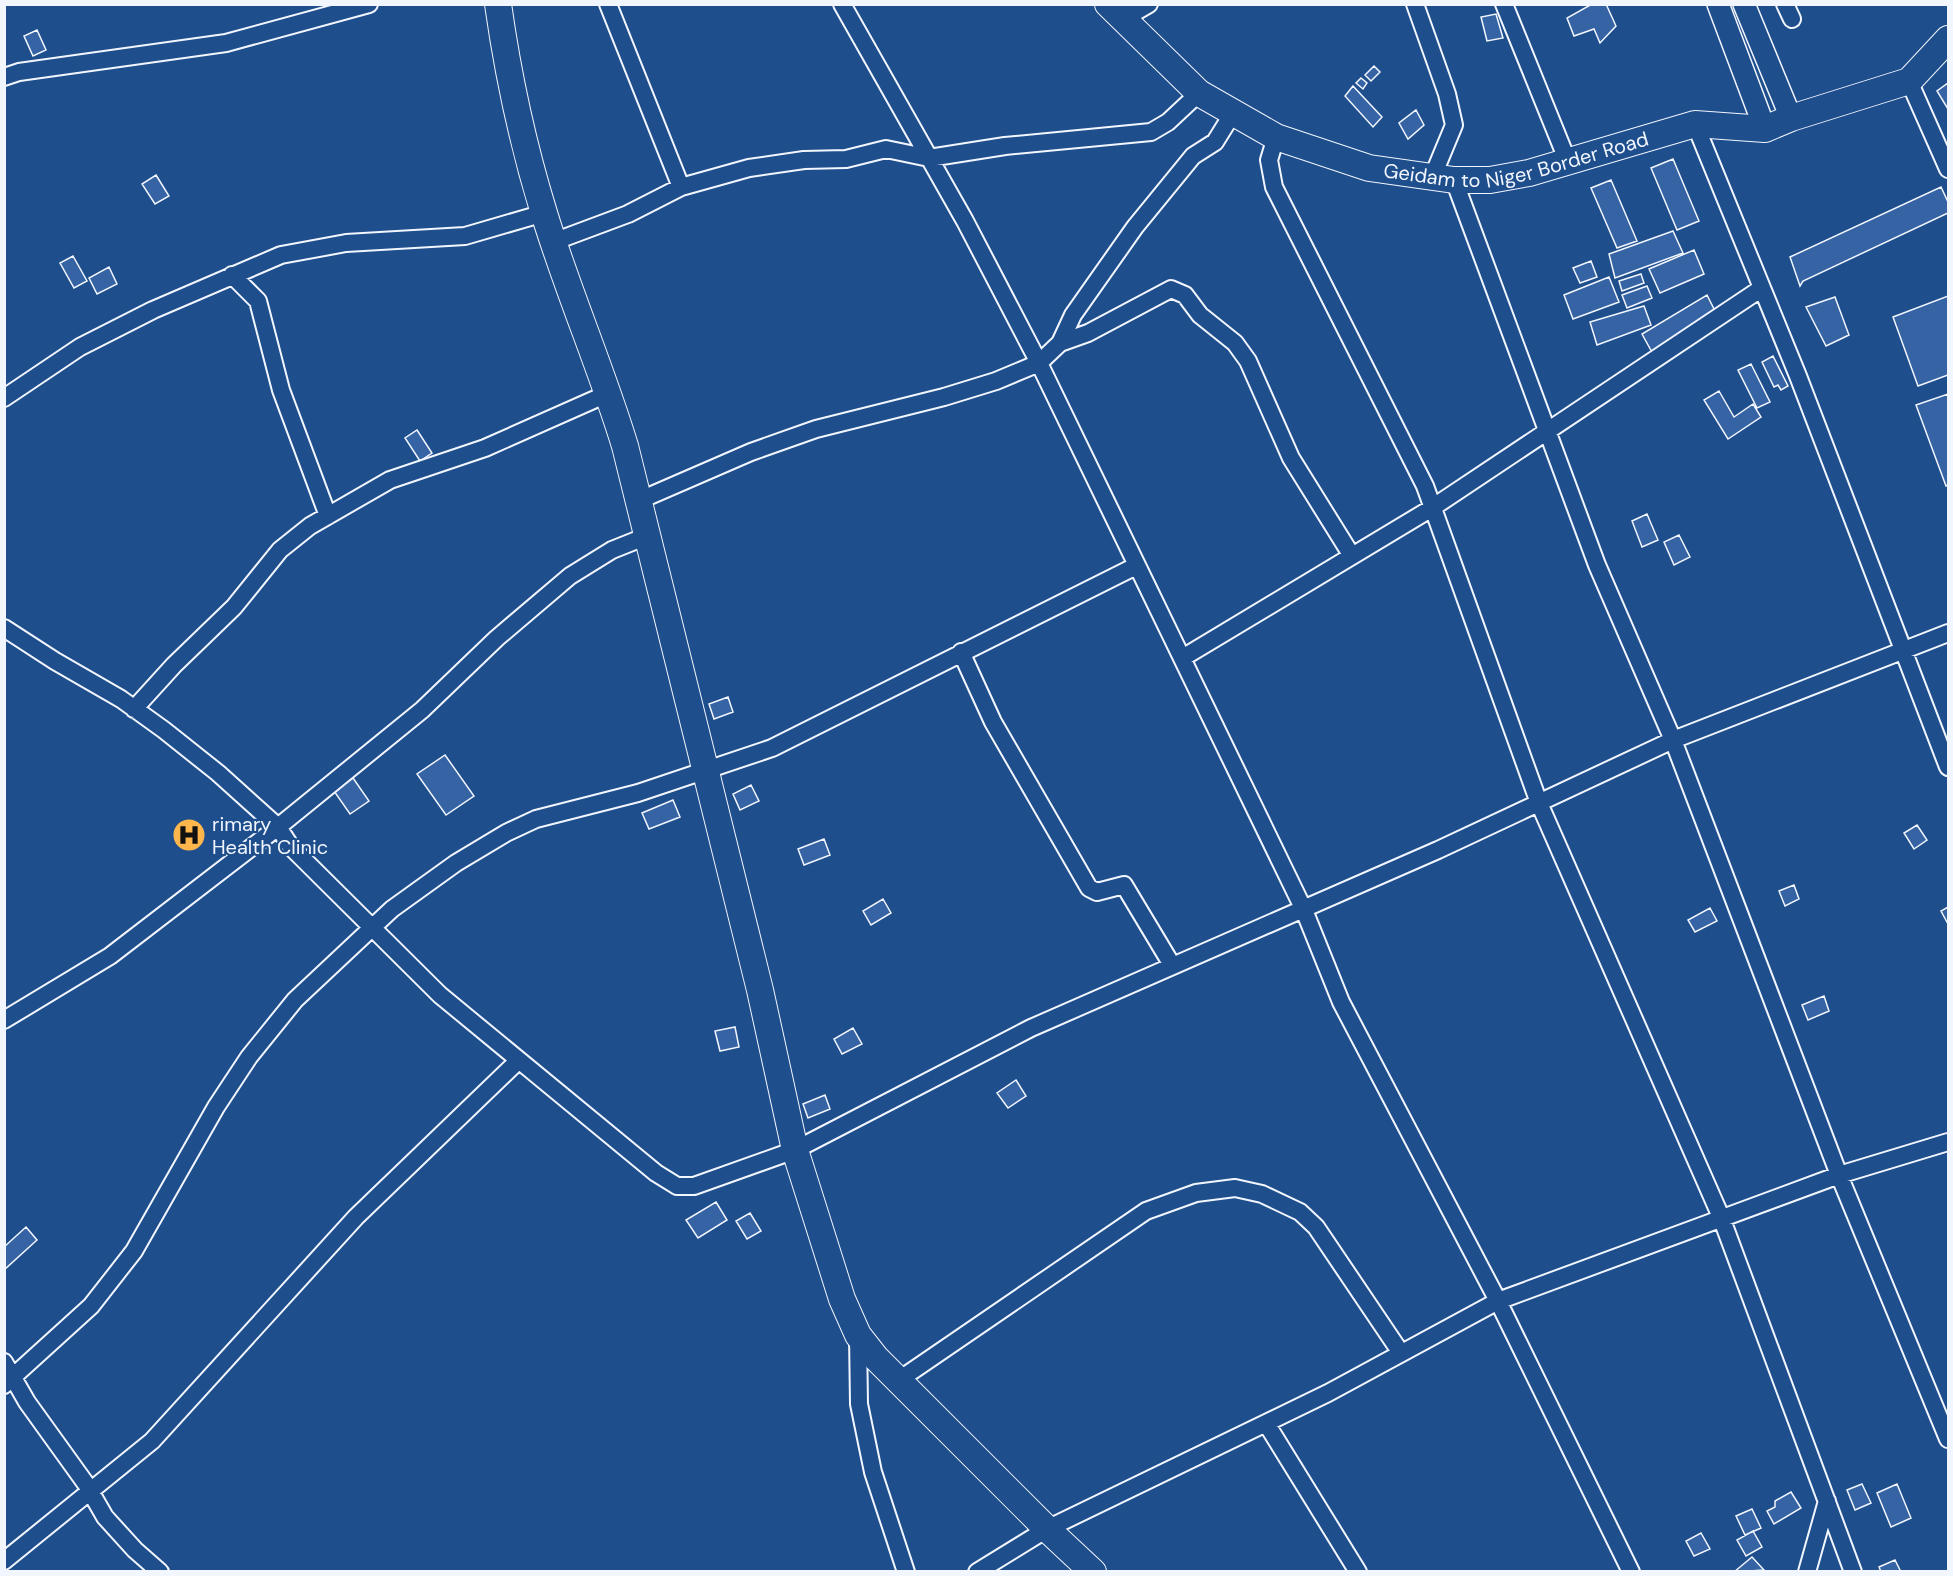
<svg xmlns="http://www.w3.org/2000/svg" width="1953" height="1576" viewBox="0 0 1953 1576" font-family="'DM Sans',sans-serif">
	<style>
		.building { fill: #3563a3; stroke: #f2f6ff; stroke-width: 1.5 }
		.lines { fill: none; stroke-linecap: round; stroke-linejoin: round }
		.minor-casing { stroke: #f2f6ff; stroke-width: 20 }
		.tertiary-casing { stroke: #f2f6ff; stroke-width: 24 }
		.primary-casing { stroke: #f2f6ff; stroke-width: 28 }
		.minor { stroke: #1f4e8c; stroke-width: 16 }
		.tertiary { stroke: #1f4e8c; stroke-width: 21 }
		.primary { stroke: #1f4e8c; stroke-width: 26 }
		.labels { text-anchor: middle; dominant-baseline: central; stroke-width: 4.5; stroke-linejoin: round; paint-order: stroke }
		.street-label { font-size: 20px; fill: #f2f6ff; stroke: #1f4e8c }
		.poi-label { font-size: 20px; fill: #f2f6ff; stroke: #1f4e8c; text-anchor: start }
	</style>
	<rect width="100%" height="100%" fill="#1f4e8c"/>
	<path class="building" d="M1592,4H1606L1616,26L1600,43L1594,29L1574,36L1567,18Z
		M1496,14L1503,38L1487,41L1481,17Z
		M37,30L46,50L33,56L24,36Z
		M1374,66L1380,72L1371,81L1365,75Z
		M1361,78L1367,83L1363,89L1356,83Z
		M1948,83V109L1937,91Z
		M1353,86L1382,117L1373,127L1345,96Z
		M1416,110L1424,125L1408,139L1399,123Z
		M1673,159L1699,221L1677,230L1651,168Z
		M156,175L169,196L155,204L142,184Z
		M1611,180L1637,241L1617,248L1591,188Z
		M1941,187L1948,202V213L1803,281L1800,286L1790,257Z
		M1673,231L1683,253L1615,278L1609,254Z
		M1694,250L1704,274L1660,293L1649,269Z
		M73,256L87,281L74,288L60,263Z
		M1591,261L1597,277L1580,283L1573,268Z
		M109,267L117,284L97,294L89,278Z
		M1641,274L1644,283L1622,291L1619,281Z
		M1609,277L1619,302L1573,319L1564,295Z
		M1647,286L1652,298L1627,308L1622,295Z
		M1707,295L1716,313L1653,354L1642,334Z
		M1948,296V375L1918,386L1893,317Z
		M1835,297L1849,335L1826,346L1806,307Z
		M1644,306L1651,325L1597,345L1590,322Z
		M1773,356L1788,386L1781,390L1778,385L1774,387L1762,362Z
		M1751,364L1770,402L1757,408L1738,370Z
		M1719,391L1734,417L1753,404L1761,417L1728,439L1704,400Z
		M1948,394V485L1946,486L1916,405Z
		M417,430L432,453L420,461L405,438Z
		M1647,514L1658,540L1642,547L1632,521Z
		M1679,535L1690,557L1674,565L1664,542Z
		M728,697L733,712L714,719L709,704Z
		M445,755L474,796L446,815L417,774Z
		M353,778L369,801L350,814L334,791Z
		M751,785L759,801L740,810L733,794Z
		M673,800L680,817L649,829L642,813Z
		M1917,825L1927,840L1914,849L1904,833Z
		M824,839L830,855L804,865L798,849Z
		M1794,885L1799,899L1785,906L1779,891Z
		M883,899L891,913L871,925L863,911Z
		M1948,907V924L1941,911Z
		M1710,908L1717,921L1695,932L1688,920Z
		M1824,996L1829,1011L1808,1020L1802,1005Z
		M735,1027L739,1047L720,1051L715,1031Z
		M853,1028L862,1044L842,1054L834,1039Z
		M1016,1080L1026,1096L1008,1108L997,1093Z
		M825,1095L830,1109L808,1118L803,1104Z
		M716,1202L727,1220L698,1238L686,1220Z
		M750,1213L761,1231L747,1239L736,1221Z
		M26,1227L37,1240L5,1269L4,1247Z
		M1862,1484L1871,1503L1855,1510L1847,1490Z
		M1897,1484L1911,1518L1891,1527L1877,1493Z
		M1791,1492L1801,1508L1774,1524L1767,1511L1775,1507V1501Z
		M1752,1509L1761,1528L1745,1535L1736,1516Z
		M1753,1531L1762,1547L1746,1556L1737,1540Z
		M1701,1533L1710,1549L1694,1556L1686,1541Z
		M1752,1557L1764,1570L1734,1572Z
		M1895,1560L1901,1572H1881L1879,1567Z"/>
	<g class="lines">
		<defs>
			<path id="minor" d="M608,4L681,187
				M842,4L965,221L1039,363L1304,910L1341,1002L1498,1301L1631,1572
				M1415,4L1447,94L1454,125L1432,178
				M1504,4L1568,162
				M1785,4L1792,19
				M1123,19L1149,4
				M4,77L19,72L226,43L369,4
				M1909,81L1948,169
				M1695,124L1798,376L1948,767
				M1276,137L1269,160L1274,187L1425,486L1539,803L1721,1217L1853,1572
				M1454,180L1597,565L1673,740L1839,1175L1948,1439
				M553,242L628,214L681,187L749,168L804,160L846,159L886,149L929,158L1005,146L1151,132L1168,122L1199,93
				M232,275L258,301L281,390L328,516
				M1060,343L1088,333L1171,289L1185,295L1200,315L1235,343L1248,361L1291,458L1352,556
				M4,398L80,347L153,310L281,255L346,243L465,236L544,213
				M638,501L751,452L816,429L944,397L996,381L1039,363L1060,343L1073,315L1135,227L1193,156L1215,142L1233,113
				M4,628L55,661L121,699L164,730L218,773L278,827L291,847L440,995L656,1173L677,1186H694L795,1150L1031,1028L1438,850L1673,740L1948,633
				M961,652L993,722L1089,888L1097,892L1124,885L1172,965
				M1184,657L1432,508L1762,288
				M134,709L174,665L234,607L280,550L310,526L390,480L485,448L609,393
				M4,1020L110,956L278,827L422,710L497,638L570,576L612,550L647,536
				M858,1335L859,1404L873,1472L906,1572
				M4,1362L27,1402L86,1484L105,1517L135,1550L160,1572
				M899,1380L1146,1211L1196,1193L1235,1188L1262,1194L1300,1212L1316,1227L1401,1353
				M4,1385L91,1306L134,1251L216,1107L249,1057L295,1000L392,909L456,863L506,833L536,819L638,793L772,748L1136,566
				M1266,1423L1358,1572
				M4,1561L152,1441L356,1217L518,1061
				M977,1572L1047,1529L1328,1393L1498,1301L1839,1175L1948,1142
				M1807,1572L1827,1501"/>
			<path id="tertiary" d="M1718,4L1765,129
				M1744,4L1791,118"/>
			<g id="primary">
				<path d="M498,4C508,75 523,145 544,213C568,292 601,367 625,446L760,990L795,1150L842,1299L858,1335L876,1358L1047,1529L1093,1572"/>
				<path id="s1" d="M1108,4L1199,93L1276,137L1369,168L1454,180H1490L1529,173L1695,124L1765,129L1791,118L1909,81L1948,39"/>
			</g>
		</defs>
		<use href="#minor" class="minor-casing"/>
		<use href="#tertiary" class="tertiary-casing"/>
		<use href="#primary" class="primary-casing"/>
		<use href="#minor" class="minor"/>
		<use href="#tertiary" class="tertiary"/>
		<use href="#primary" class="primary"/>
	</g>
	<defs>
		<symbol id="hospital-disc" viewBox="-11 -11 22 22"><circle r="9.5" fill="#ffb74d" stroke="#1f4e8c"/><path d="M-5-5h3v3.5h4V-5h3V5h-3V1.5h-4V5h-3Z" fill="#111"/></symbol>
	</defs>
	<g fill-rule="evenodd">
		<use href="#hospital-disc" x="170" y="816" width="38" height="38"/>
	</g>
	<g class="labels">
		<g class="street-label">
			<text stroke="none"><textPath href="#s1" startOffset="464">Geidam to Niger Border Road</textPath></text>
		</g>
		<g class="poi-label">
			<text x="212" y="824">rimary<tspan x="212" dy="23">Health Clinic</tspan></text>
		</g>
	</g>
	<rect width="1953" height="1576" fill="none" stroke="#f2f6ff" stroke-width="12"/>
</svg>
